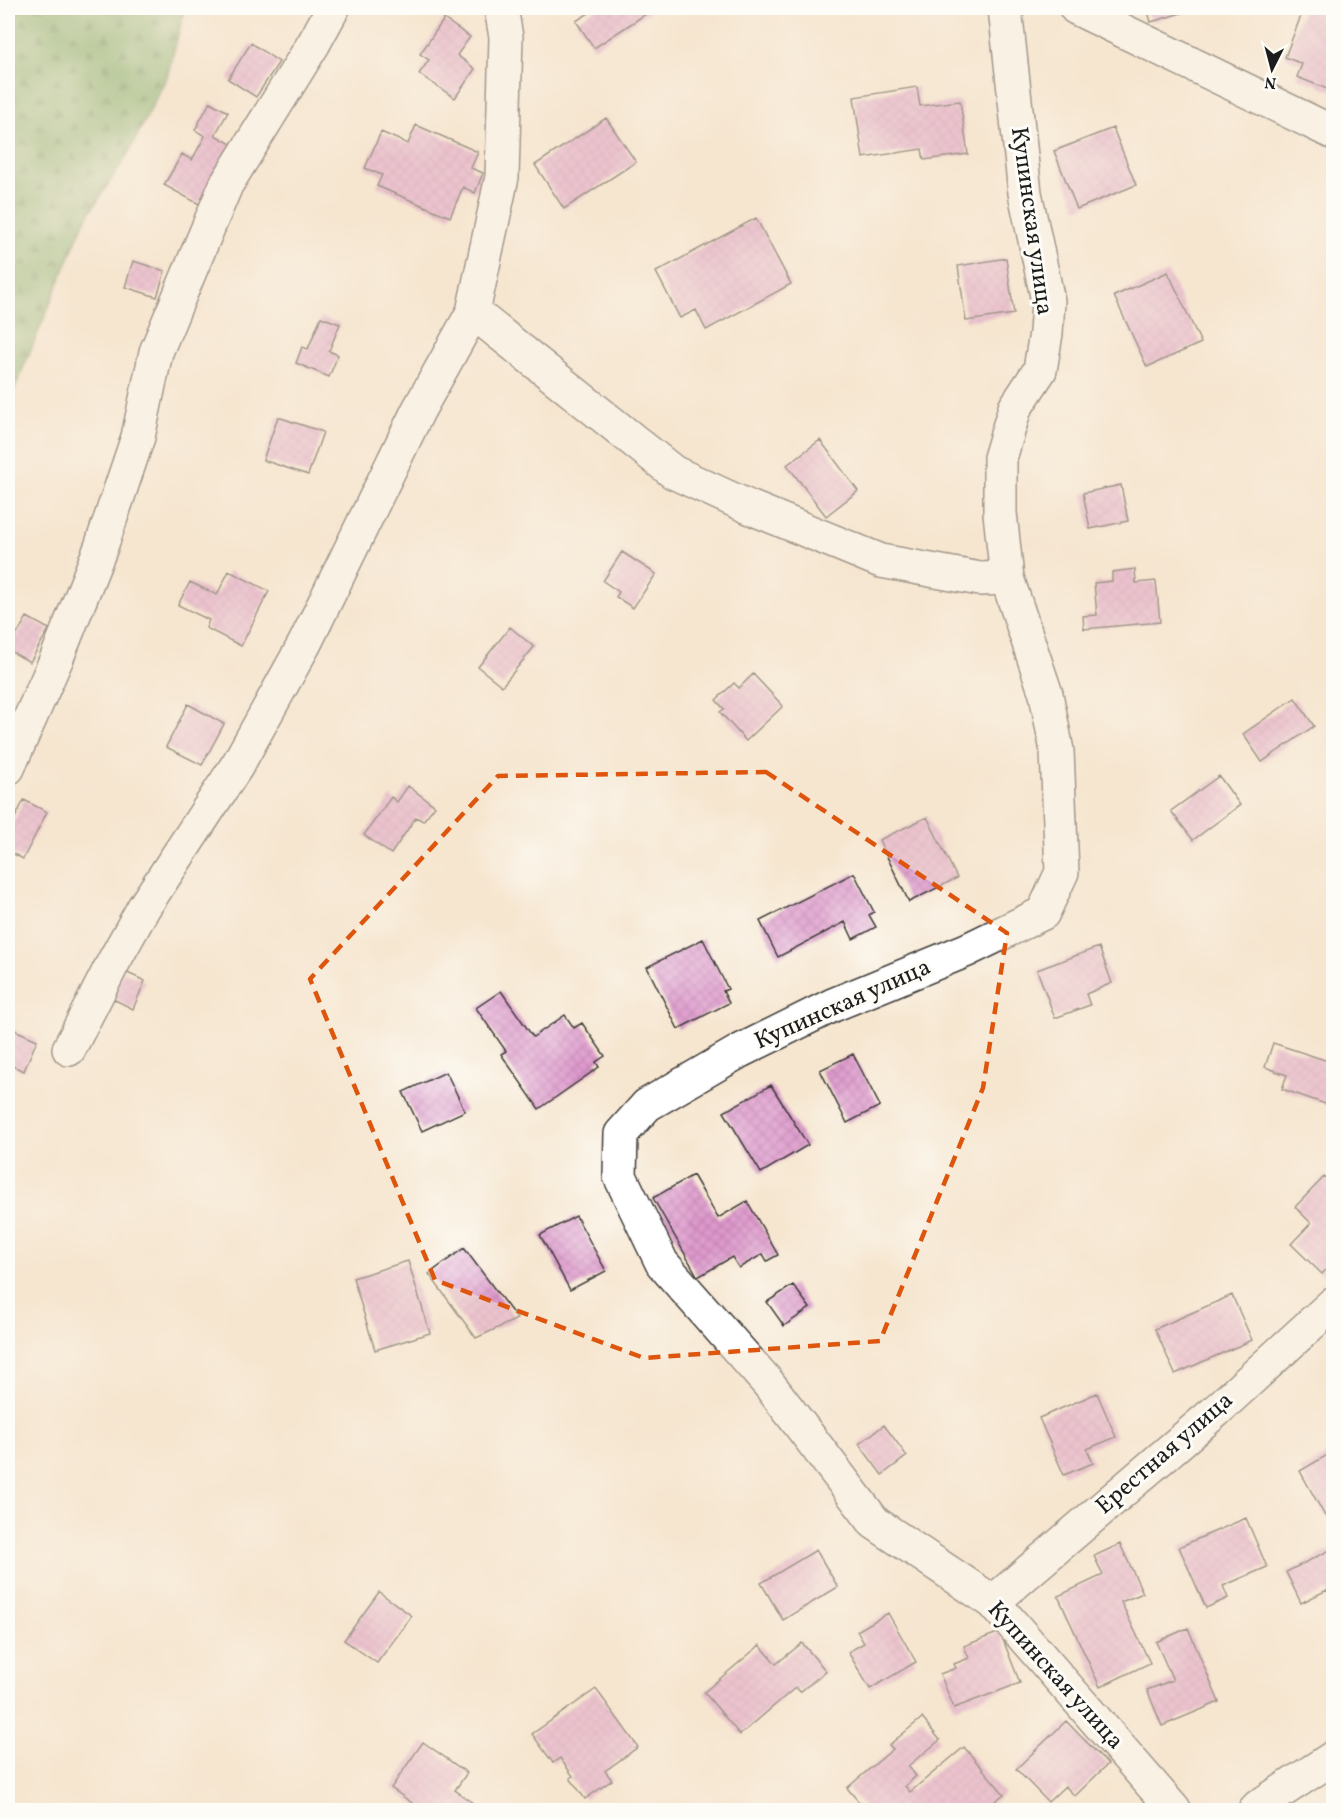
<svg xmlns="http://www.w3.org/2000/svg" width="1341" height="1818" viewBox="0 0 1341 1818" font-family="Vollkorn,serif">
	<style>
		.forest { fill: url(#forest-firs); stroke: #4b6442; stroke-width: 1.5 }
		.building { fill: url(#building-cross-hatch) }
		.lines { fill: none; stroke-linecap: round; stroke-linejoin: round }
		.minor-casing { stroke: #3d3a37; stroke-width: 36 }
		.minor { stroke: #fff; stroke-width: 33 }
		.marked { fill: none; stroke: #de560d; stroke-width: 4.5; stroke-dasharray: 12 8; stroke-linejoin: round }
		.labels { text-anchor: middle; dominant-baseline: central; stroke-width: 6; stroke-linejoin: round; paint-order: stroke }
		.street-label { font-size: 24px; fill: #1c1c1c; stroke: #fdfcf7 }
	</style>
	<defs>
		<pattern id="forest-firs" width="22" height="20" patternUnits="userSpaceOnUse" patternTransform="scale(1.5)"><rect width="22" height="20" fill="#7aad68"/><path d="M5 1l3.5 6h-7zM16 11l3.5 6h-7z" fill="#638c55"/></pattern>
		<pattern id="building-cross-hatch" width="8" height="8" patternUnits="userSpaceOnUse" patternTransform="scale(1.5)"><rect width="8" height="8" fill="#de98cc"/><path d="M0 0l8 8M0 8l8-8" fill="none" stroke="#be82af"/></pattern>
	</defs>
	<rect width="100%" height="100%" fill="#fdfcf7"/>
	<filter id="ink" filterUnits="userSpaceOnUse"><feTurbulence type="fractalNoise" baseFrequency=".0167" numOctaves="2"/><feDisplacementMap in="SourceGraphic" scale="12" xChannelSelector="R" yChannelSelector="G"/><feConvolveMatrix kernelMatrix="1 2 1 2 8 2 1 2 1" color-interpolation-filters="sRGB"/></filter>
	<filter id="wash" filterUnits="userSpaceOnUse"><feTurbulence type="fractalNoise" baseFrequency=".008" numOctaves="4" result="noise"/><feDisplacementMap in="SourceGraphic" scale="24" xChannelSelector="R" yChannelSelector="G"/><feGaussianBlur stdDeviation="1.35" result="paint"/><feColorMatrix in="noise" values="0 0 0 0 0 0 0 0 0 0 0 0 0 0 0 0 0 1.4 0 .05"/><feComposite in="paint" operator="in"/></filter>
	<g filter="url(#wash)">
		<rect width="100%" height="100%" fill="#f6e6d0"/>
		<path class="forest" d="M8,8H185L167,77L129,152L84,222L8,405Z"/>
		<g id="blocks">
			<path class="building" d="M597,8H646L649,12L594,48L576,21Z
				M1147,8H1198L1151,22Z
				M1304,8H1315L1334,15L1332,91L1297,77L1302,64L1285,57Z
				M444,19L470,37L457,55L475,69L455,98L419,74L429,60L420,54Z
				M251,43L279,62L256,97L228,79Z
				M917,87L920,106L960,101L968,154L924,160L922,149L863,158L854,97Z
				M210,102L228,112L215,135L233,145L199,204L164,185L182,154L192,160L205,136L195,130Z
				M606,118L636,162L564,209L535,165Z
				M416,125L478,152L471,168L483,173L475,193L463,187L450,217L377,186L382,175L365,168L381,132L408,144Z
				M1113,128L1136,185L1077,209L1054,151Z
				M756,218L791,284L706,330L696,310L680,318L656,272Z
				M1006,258L1014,314L966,321L958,266Z
				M133,261L165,271L157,297L125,287Z
				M1168,272L1201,343L1147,367L1114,296Z
				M321,317L340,324L329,351L338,355L329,377L296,363L302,347L308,349Z
				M278,417L323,432L308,475L263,460Z
				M820,440L858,491L826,516L787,465Z
				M1121,485L1128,521L1090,529L1083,493Z
				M622,552L656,574L633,608L616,597L619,592L603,581Z
				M1135,569L1136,583L1156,581L1160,622L1084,629L1083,616L1097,615L1094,583L1112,581V572Z
				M229,571L269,591L241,646L206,628L209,620L178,605L190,582L217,595Z
				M27,617L49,629L30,662L8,650Z
				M510,627L534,647L502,686L478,667Z
				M753,674L783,706L746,741L720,712L724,709L716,700L734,683L739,688Z
				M1295,698L1314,726L1262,762L1243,734Z
				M188,704L224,724L202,765L166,747Z
				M1219,776L1240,805L1193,840L1171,811Z
				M408,786L435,806L423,821L416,817L391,854L364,835L391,797L397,802Z
				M24,800L47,812L23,859L8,851V832Z
				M927,817L957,878L909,902L879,840Z
				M854,873L874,912L869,915L876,927L853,939L845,922L778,957L760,921Z
				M703,939L728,989L723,991L729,1003L678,1029L647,967Z
				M1099,947L1112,983L1086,994L1090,1005L1055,1018L1037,970Z
				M123,971L145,981L133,1009L111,998Z
				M501,991L533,1037L565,1015L574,1028L582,1023L605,1056L596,1062L599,1067L539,1109L501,1054L506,1051L476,1008Z
				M8,1027L37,1040L24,1071L8,1064Z
				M1273,1043L1334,1063L1327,1085L1334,1087V1107L1282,1089L1287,1075L1265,1067Z
				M853,1054L880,1106L847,1123L820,1070Z
				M446,1072L465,1111L422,1131L403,1092Z
				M771,1085L808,1145L761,1173L724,1112Z
				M693,1175L718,1218L747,1201L778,1255L767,1261L763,1254L739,1268L732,1257L698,1277L653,1198Z
				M1324,1177L1334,1186V1261L1322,1274L1291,1244L1311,1223L1295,1207Z
				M576,1216L606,1271L570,1290L540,1235Z
				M464,1248L517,1319L476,1338L429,1274Z
				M408,1261L430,1333L375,1350L353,1278Z
				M793,1285L810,1308L784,1326L767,1302Z
				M1232,1295L1252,1340L1175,1374L1155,1329Z
				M1097,1393L1116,1437L1087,1449L1093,1463L1064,1475L1039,1418Z
				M884,1425L907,1456L882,1475L859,1444Z
				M1334,1451V1512L1325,1516L1300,1471Z
				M1246,1518L1267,1567L1223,1586L1228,1598L1206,1608L1179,1547Z
				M1120,1544L1143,1593L1121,1602L1150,1663L1100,1687L1058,1596L1103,1575L1094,1556Z
				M1334,1548V1603L1327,1590L1301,1603L1286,1572Z
				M816,1550L838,1587L783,1620L761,1583Z
				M379,1592L412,1616L377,1663L344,1640Z
				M888,1613L916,1662L870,1689L848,1652L864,1643L857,1631Z
				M1188,1628L1219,1702L1162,1726L1147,1690L1173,1680L1156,1642Z
				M1000,1632L1020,1683L954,1708L940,1674L956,1668L954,1664L969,1658L964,1646Z
				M802,1643L826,1671L800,1692L796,1687L740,1735L704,1692L760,1645L776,1664Z
				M596,1689L638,1747L605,1771L612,1780L585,1799L570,1778L573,1776L560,1758L553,1763L532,1734Z
				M922,1718L940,1740L908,1766L916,1776L905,1786L910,1792L964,1747L1004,1794L984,1810H866L847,1788L893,1749L889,1745Z
				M1066,1721L1108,1764L1075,1796L1065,1786L1048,1802L1016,1769Z
				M423,1742L467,1773L455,1790L481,1809L480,1810H422L391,1788Z"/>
		</g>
	</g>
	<g filter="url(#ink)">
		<use href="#blocks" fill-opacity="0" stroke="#3d3a37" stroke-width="1.5"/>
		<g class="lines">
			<defs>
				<path id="minor" d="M501,8L506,37L502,177L473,312L673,472L749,507L881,561L980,579L1007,578
					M1005,8L1025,193L1048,301L1046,333L1040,370L1015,408L1000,458V513L1007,578L1046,694L1057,751L1062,872L1043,913L967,950L833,1005L740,1051L647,1105L621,1134L620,1176L662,1263L768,1383L875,1523L993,1602L1174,1810
					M1076,8L1334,133
					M8,768L56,660L101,547L138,437L156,352L226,185L314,43L333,8
					M69,1049L114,961L144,907L238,764L305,643L418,411L473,312
					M993,1602L1216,1411L1334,1303
					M1255,1810L1259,1806L1334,1757"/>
			</defs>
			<use href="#minor" class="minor-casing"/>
			<use href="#minor" class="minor"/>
		</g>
	</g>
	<path d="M0 0H1341V1818H0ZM766,772L1007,933L983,1088L880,1341L644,1358L435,1280L310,979L498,776Z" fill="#f6e6d0" fill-opacity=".55" fill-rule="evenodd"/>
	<path class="marked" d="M766,772L1007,933L983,1088L880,1341L644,1358L435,1280L310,979L498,776Z"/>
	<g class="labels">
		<g class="street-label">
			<text transform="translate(1031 221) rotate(82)">Купинская улица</text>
			<text transform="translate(843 1005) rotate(-24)">Купинская улица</text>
			<text transform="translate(1165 1454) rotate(-41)">Ерестная улица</text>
			<text transform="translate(1055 1676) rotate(48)">Купинская улица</text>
		</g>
	</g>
	<rect width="1341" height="1818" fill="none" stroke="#fdfcf7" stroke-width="30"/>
	<g transform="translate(1272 69) rotate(186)" stroke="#fdfcf7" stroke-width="4.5" paint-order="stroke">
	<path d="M0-4.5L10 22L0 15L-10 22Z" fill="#1c1c1c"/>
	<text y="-9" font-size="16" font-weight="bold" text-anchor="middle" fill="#1c1c1c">N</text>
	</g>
</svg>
